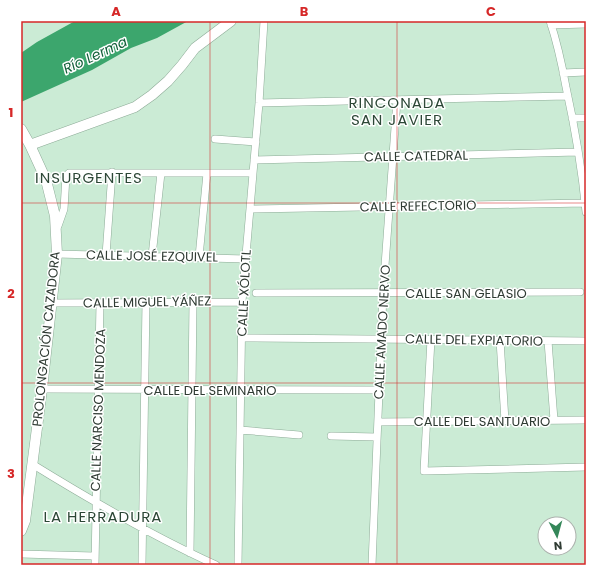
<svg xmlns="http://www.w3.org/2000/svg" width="607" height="586" viewBox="0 0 607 586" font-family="Poppins,sans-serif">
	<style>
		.water { fill: #3ca66d }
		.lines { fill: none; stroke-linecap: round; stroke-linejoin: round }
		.street-casing { stroke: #8dab97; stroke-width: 8 }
		.secondary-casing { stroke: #8dab97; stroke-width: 11 }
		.street { stroke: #fff; stroke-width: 7 }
		.secondary { stroke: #fff; stroke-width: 10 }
		.grid { fill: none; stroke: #d62828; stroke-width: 1; stroke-opacity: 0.55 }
		.labels { text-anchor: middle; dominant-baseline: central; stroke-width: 3; stroke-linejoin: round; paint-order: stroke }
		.street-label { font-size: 13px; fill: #2f3b33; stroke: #fff }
		.water-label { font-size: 14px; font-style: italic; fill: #125f39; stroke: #fff }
		.quarter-label { font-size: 15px; letter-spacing: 1px; fill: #2c4736; stroke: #fff }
		.neatline { fill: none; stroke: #d62828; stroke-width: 1.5 }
		.grid-label { font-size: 13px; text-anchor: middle; font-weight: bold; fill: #d62828 }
	</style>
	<rect width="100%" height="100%" fill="#cbebd5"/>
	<path class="water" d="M75,21H188L157,38L131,48L92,70L21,102V53L37,42Z"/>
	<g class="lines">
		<defs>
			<path id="street" d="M550,21C557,42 562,65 566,87C575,128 582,170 586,212
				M551,25L586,24
				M563,73L586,72
				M259,103L568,96
				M572,118H586
				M215,139L256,142
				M254,160L578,152
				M250,209L585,203
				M58,226L64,209L66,176L69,173H253
				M57,254L246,259
				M106,255L112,172
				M152,256L161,173
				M199,257L207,173
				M256,293L580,292
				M51,303L242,302
				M242,338L586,341
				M431,339L424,471L586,467
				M500,340L505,421
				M548,341L554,420
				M42,389L379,390
				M378,422L586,420
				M240,430L299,435
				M331,436L377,437
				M32,464C92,501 152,536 216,565
				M190,553L193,302
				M21,554L94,556
				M95,565L100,303
				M142,565L146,302
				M238,565L242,302L259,103L264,21
				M372,565L383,293L397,100"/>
			<path id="secondary" d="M21,129L30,145L46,180L55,216L57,254L42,389L25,521L21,531
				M30,145L135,107L152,95L168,81L182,65L195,48L231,21"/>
		</defs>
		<use href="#street" class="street-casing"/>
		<use href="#secondary" class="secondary-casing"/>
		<use href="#street" class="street"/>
		<use href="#secondary" class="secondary"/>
	</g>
	<path class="grid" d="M210,21V565M397,21V565M21,203H586M21,383H586"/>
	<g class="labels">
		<g class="street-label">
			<text transform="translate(416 156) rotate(-1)">CALLE CATEDRAL</text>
			<text transform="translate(418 206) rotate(-1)">CALLE REFECTORIO</text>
			<text transform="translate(152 256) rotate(1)">CALLE JOSÉ EZQUIVEL</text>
			<text transform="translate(244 293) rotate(-87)">CALLE XÓLOTL</text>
			<text x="466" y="293">CALLE SAN GELASIO</text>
			<text transform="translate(147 302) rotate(-1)">CALLE MIGUEL YÁÑEZ</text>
			<text transform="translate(382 332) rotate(-87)">CALLE AMADO NERVO</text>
			<text transform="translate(46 339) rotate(-84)">PROLONGACIÓN CAZADORA</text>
			<text transform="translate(474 340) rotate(1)">CALLE DEL EXPIATORIO</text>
			<text x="210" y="390">CALLE DEL SEMINARIO</text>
			<text transform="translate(98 410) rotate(-88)">CALLE NARCISO MENDOZA</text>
			<text x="482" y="421">CALLE DEL SANTUARIO</text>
		</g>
		<g class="water-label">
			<text transform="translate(95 55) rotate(-25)">Río Lerma</text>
		</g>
		<g class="quarter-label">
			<text x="397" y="102">RINCONADA<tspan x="397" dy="17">SAN JAVIER</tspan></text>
			<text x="89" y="177">INSURGENTES</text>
			<text x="103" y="516">LA HERRADURA</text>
		</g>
	</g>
	<rect width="607" height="586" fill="none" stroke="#ffffff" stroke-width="44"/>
	<g transform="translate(557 536) rotate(174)"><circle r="19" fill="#ffffff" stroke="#acb1ad"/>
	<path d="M0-3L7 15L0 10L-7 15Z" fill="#348759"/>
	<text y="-6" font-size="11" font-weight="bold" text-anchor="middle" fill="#2f3b33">N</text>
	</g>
	<rect x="22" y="22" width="563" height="542" class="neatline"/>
	<g class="grid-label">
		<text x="116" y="16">A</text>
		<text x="304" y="16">B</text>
		<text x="491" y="16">C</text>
		<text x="11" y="117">1</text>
		<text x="11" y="298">2</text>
		<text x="11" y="478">3</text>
	</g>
</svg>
